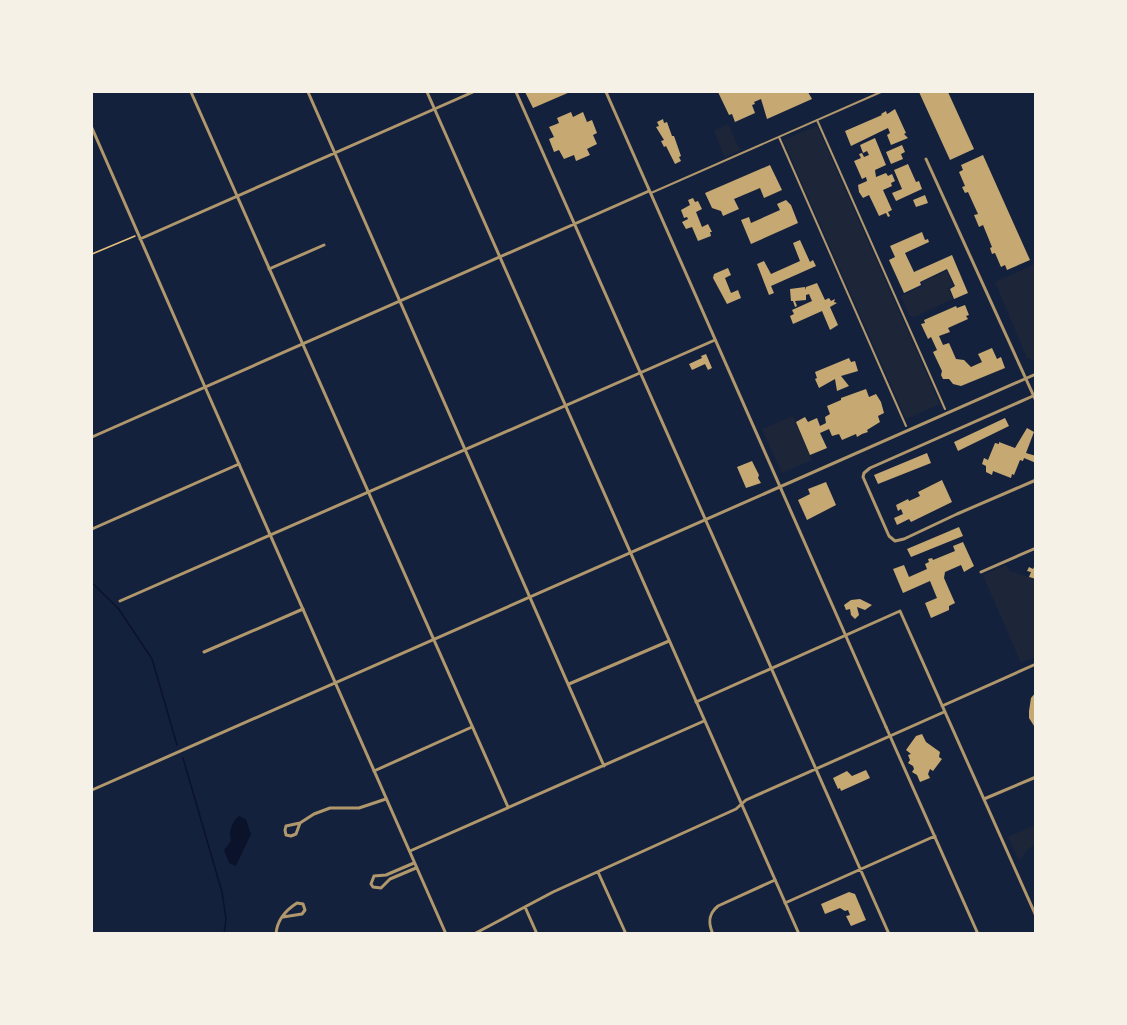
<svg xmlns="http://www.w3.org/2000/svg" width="1127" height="1025" viewBox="0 0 1127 1025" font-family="'Titillium Web',sans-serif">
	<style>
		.green { fill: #1d2539 }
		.water { fill: #0b132b }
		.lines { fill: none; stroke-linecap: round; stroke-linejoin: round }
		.stream { stroke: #0b132b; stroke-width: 1.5 }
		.building { fill: #c6a872 }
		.path { stroke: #e5c07b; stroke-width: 1.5 }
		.pedestrian { stroke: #b1986c; stroke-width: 2 }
		.minor { stroke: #b1986c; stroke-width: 3 }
		.tertiary { stroke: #b1986c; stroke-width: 3 }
	</style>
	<rect width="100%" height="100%" fill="#14213d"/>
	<path class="green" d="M728,124L740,150L725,157L714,131Z
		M817,126L940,404L906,419L783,140Z
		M1035,264V361L1027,358L995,282Z
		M947,271L953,286L948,288L953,299L914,317L909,315L901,296L923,286L922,282Z
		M793,416L812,460L782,473L762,429Z
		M1006,565L1010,571L1035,579V657L1021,663L983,575Z
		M1035,825V845L1028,849L1019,861L1008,837Z"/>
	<path class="water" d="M239,816L246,819L251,834L236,866L229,863L224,850L231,841C228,832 232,821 239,816Z"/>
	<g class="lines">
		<path class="stream" d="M92,583L118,608L152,659L177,745
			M183,758L222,892L226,919L224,934"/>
	</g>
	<path class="building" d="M525,92H570L533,108Z
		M718,92H808L812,99L767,119L761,99L754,102L755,104L752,105L755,113L735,122L732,114L729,115Z
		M919,92H948L974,149L950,160Z
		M895,109L906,133L904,134L908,138L891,145L887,135L890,133L888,128L851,146L845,131L882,115L881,114L886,111L887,114L889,113Z
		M571,112L573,117L583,112L587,122L592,120L597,133L593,135L597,144L587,149L590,155L576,161L574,155L564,159L559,150L554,152L549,139L554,137L549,127L559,123L557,118Z
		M663,119L664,123L667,122L672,136H674L681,156L679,157L681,161L675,164L666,146L664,147L661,141L664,140L656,127L659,126L657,122Z
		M875,138L886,165L875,170L876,177L886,173L888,176L892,174L895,181L891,183L892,186L883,190L892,210L888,212L890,216L888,217L886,213L879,216L869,195L863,198L859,192L858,185L867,181L866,177L862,179L854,161L861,158L859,154L862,153L864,157L869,155L867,151L863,153L860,145Z
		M902,145L905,152L901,154L903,159L891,164L886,152Z
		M983,155L1030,260L1007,270L1005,265L1001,267L995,253L992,254L990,248L992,247L983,225L979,227L974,215L978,214L968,192L965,193L962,187L965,186L959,172L963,170L961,165Z
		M908,164L916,182L919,181L922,189L896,201L892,193L902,189L894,170Z
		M770,165L782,190L764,198L760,188L734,199L739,209L723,216L721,211L712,208L705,193Z
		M925,195L928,203L916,207L913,200Z
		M693,198L695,202L698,201L702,209L696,212L702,227L708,224L712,232H710L711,236L698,241L692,227L686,229L682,222L688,219L687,217L684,218L681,210L690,205L688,200Z
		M786,200L791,205L798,223L751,244L741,220L749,217L751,223L780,210L777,204Z
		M922,232L925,240L928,239L929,242L905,253L914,272L952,255L968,293L954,299L950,289L955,286L947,269L920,282L921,285L904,293L889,260L895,257L890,246Z
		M800,240L810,262L813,260L816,266L771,286L774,293L769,295L757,264L764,261L771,274L800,261L793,243Z
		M728,268L731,275L725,278L731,293L738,290L741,298L727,304L713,278L714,274Z
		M817,283L825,300L829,298L831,301L835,299L834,302L837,303L830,307L838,325L830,330L822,311L793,324L790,316L794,314L792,310L812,301L809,294L806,295V300L795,301L797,306L795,307L793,301H791L790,289L805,287V290L806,287Z
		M965,305L969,315L966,316L968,319L948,328L950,332L939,336L943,345L949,343L956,359L964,360L971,367L982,362L978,354L992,348L997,359L1001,357L1005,368L961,386L953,384L949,379H943L941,375L942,371L933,352L937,350L931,337L928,339L921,324L925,323L924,320L956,306L957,308Z
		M706,354L712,368L708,370L705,364L692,370L689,364L702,358L701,356Z
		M849,358L851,362L855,361L858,371L841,376L849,386L837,391L835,379L819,388L815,379L817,378L815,372Z
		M866,389L869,397L876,394L881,402L884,413L878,416L880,422L867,430L868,432L862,434L857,437L856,434L842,440L839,434L832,436L829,429L820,433L827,448L810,455L796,422L805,417L808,422L817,418L820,426L826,423L825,417L830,414L827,406L841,400V398Z
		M1005,418L1009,426L958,451L954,442Z
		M1027,428L1034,432L1026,453L1036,456V463L1024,458L1023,461L1020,460L1014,475L1012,474L1011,478L993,471L992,475L986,472V466L982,464L984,458L988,460L995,443L999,444V442L1015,448Z
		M927,453L931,463L878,484L874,475Z
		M752,461L759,475L758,478L761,483L746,488L737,467Z
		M942,480L952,502L911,522L909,519L897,525L894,518L903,514L901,509L898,511L896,505L908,499L909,501L920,496L918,492Z
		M826,482L836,505L807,520L798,500L810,494L808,489Z
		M959,527L963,536L911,557L907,549Z
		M963,542L974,566L964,572L961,565L945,572L944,578L955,603L949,606V610L931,618L925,603L937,598L930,581L903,593L893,569L904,565L909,577L927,569L925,564L929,562L928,559L932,558L933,560L955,551L953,546Z
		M1036,563V579L1029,577L1031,572L1027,571L1029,567L1033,569Z
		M860,599L872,605L865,610L857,607L859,615L855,619L851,615L850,609L846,610L844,605L851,600Z
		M1036,692V729L1029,718V711L1031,698Z
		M922,734L926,742L940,752L939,757L942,759L933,771L930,769L928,774L930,778L920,782L917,775L912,772L914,769L913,766L908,763L910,760L908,755L911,754L906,750L916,736Z
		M866,770L870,778L841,791L840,788L838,789L833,778L847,771L852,776Z
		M849,892L855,894L866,920L851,926L846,916L850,915L848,910L845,911L840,908L825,914L821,904Z"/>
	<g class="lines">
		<path class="path" d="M92,254L135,236"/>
		<path class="pedestrian" d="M817,120L945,409
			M779,137L906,426
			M651,193L881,92"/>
		<path class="minor" d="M308,92L604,766
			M516,92L889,934
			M92,128L205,387
			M140,239L473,92
			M269,269L324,245
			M1033,396L870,468L864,473L863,477L889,536L895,541L904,539L957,514L1036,480
			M92,437L649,191
			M92,529L239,464
			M981,572L1036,548
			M120,601L715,340
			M204,652L303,609
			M569,684L669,641
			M696,702L900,611L1036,916
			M942,706L1036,664
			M886,727L978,934
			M374,771L472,727
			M984,799L1036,777
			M300,823L296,834L291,836L286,835L285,830L286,826L300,823L314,814L330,808H359L386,799
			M410,851L704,721
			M414,863L386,875L374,876L371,884L373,887L381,888L390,879L416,868
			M598,872L626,934
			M785,903L935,836
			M525,907L537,934
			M276,934C277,920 286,910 297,903L303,904L305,910L302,914L283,917
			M474,934L553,892L736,809L746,800L944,712
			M713,934C708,923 708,914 718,906L775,880"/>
		<path class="tertiary" d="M191,92L508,807
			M427,92L799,934
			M606,92L886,727
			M926,159L1036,401
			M205,387L446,934
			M92,790L1036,374"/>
	</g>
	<rect width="1127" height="1025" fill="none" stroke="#f6f1e7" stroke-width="186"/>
</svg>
